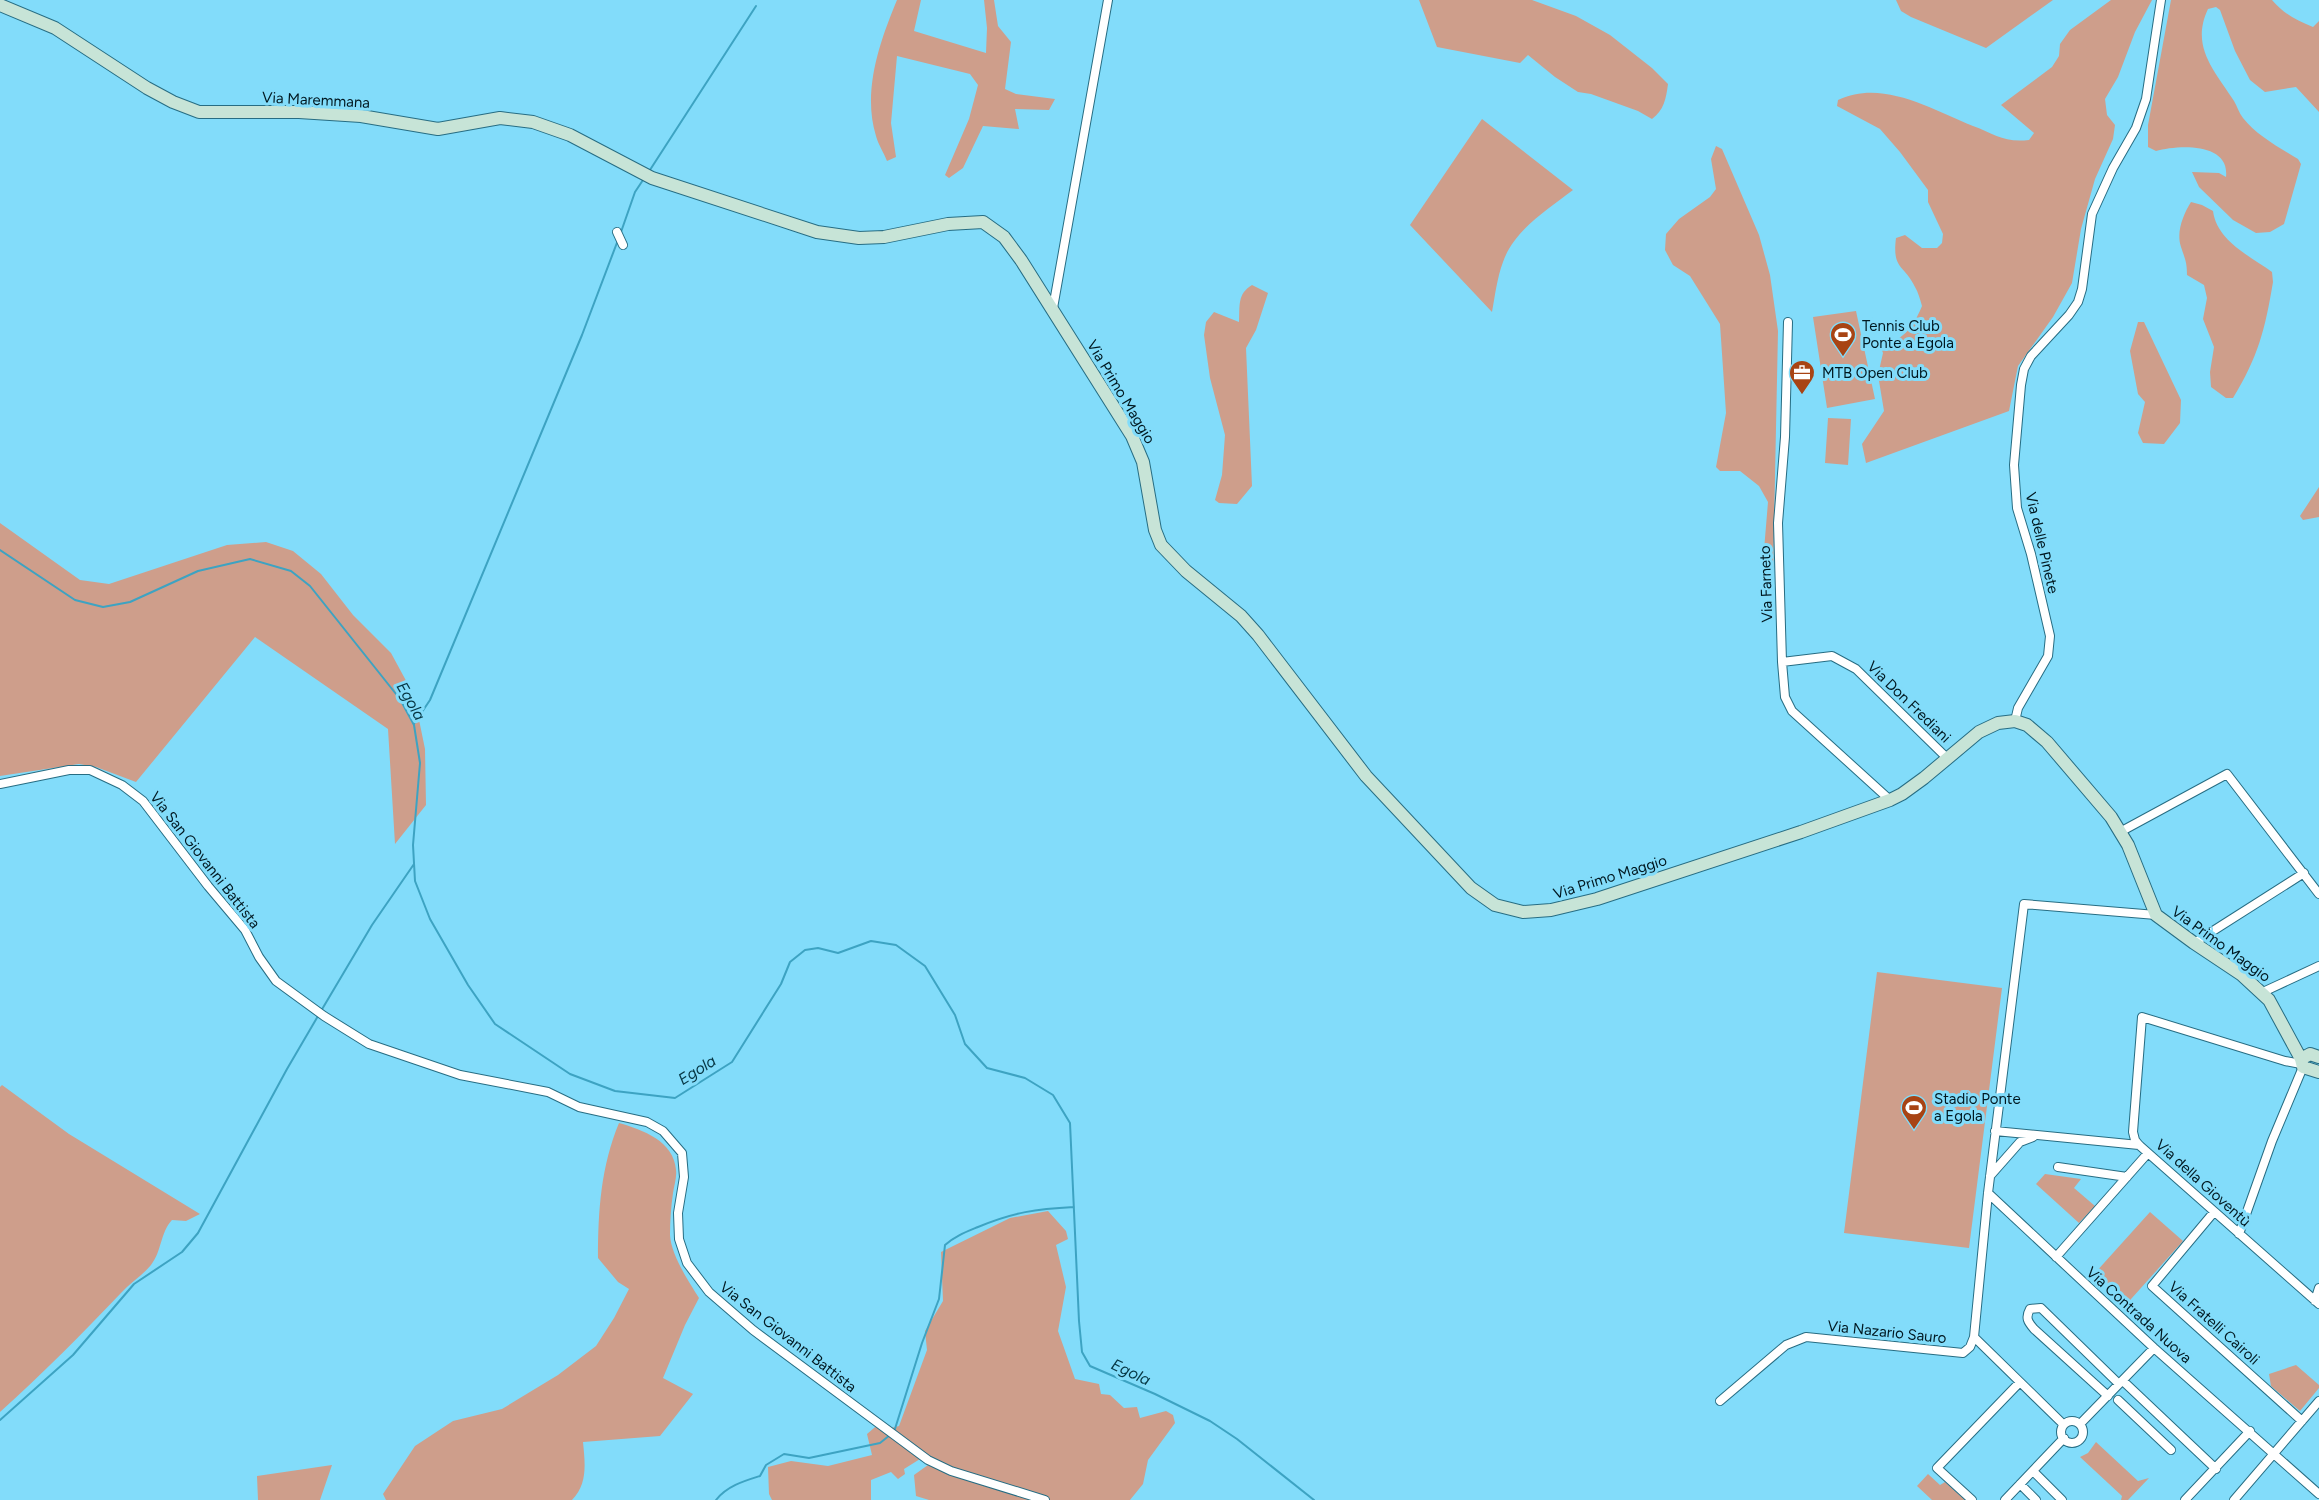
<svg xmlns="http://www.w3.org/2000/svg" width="2319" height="1500" viewBox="0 0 2319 1500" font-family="Figtree,sans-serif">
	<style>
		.green { fill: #ce9e8b }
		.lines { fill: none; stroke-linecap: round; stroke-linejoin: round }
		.stream { stroke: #3da3c2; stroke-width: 2 }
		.street-casing { stroke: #276d83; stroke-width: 10 }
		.secondary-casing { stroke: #276d83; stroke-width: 14 }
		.street { stroke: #fff; stroke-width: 8 }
		.secondary { stroke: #c7e4d7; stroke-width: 12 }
		.labels { text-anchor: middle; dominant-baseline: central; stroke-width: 6; stroke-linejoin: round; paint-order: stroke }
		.street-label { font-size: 15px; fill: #001820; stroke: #82dcfa }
		.poi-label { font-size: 15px; fill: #001820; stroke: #82dcfa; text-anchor: start }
		.water-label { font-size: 16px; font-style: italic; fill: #063643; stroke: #82dcfa }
	</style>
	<rect width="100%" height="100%" fill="#82dcfa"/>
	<path class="green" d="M897,0H921L914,31L986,53L987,28L984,0H994L998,26L1011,42L1005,89L1016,94L1055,99L1049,110L1015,109L1019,129L983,126L963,168L949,178L945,175L969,119L978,85L970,74L897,56L891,123L896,157L887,161C884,153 878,144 876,136C862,91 880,41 897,0Z
		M1419,0H1532L1576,16L1610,35L1652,68L1668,84C1666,99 1664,110 1652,119L1638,111L1591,94L1578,92L1555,77L1528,55L1520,63L1437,47Z
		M1896,0H2053L1986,48L1911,17L1901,11Z
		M2111,0H2152L2135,32L2118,77L2105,99L2107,115L2115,125L2113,139L2095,179L2081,229L2072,283L2053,317L2018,366L2009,411L1866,463L1862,444L1884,411L1878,375L1883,353L1879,343L1886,337L1896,340C1910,332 1916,320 1922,306C1920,299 1918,292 1915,287C1904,264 1892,270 1896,238L1905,235L1922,248H1937L1942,243L1943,234L1928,202V190L1900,152L1880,129L1837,106L1838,100C1883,79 1930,109 1973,126C1995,134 2004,143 2029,140L2034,133L2001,105L2052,67L2059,56L2060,44L2070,30Z
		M2171,0H2272C2284,14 2296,20 2313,27L2319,21V112L2296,87L2265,92L2250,80L2235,51L2220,10L2216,7L2208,9C2190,47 2215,71 2234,101C2237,106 2239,113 2243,118C2256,135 2280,148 2298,159L2301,164L2284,224L2270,232L2256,233L2233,220L2199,187L2192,172L2219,173L2226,177C2230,142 2178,145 2156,151L2148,147V125Z
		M1482,119L1573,190C1547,210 1514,230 1503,262C1497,278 1495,296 1492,312L1410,225Z
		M1716,146L1722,149L1759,235L1770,275L1778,331L1773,574H1768L1764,550L1768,502L1759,486L1740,471H1720L1716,467L1726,413L1720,324L1690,276L1673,265L1665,250L1666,234L1679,219L1710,197L1716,189L1711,159Z
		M2191,202L2202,205L2213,211C2217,241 2250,256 2272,272L2273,282C2265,330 2258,357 2233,398H2226L2211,387L2210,372L2214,347L2203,319L2207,298L2204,285L2187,275C2187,262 2185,259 2181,247C2176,232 2183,215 2191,202Z
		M1252,285L1268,293L1256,330L1246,348L1252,486L1237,504L1219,503L1215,500L1222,475L1225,435L1210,378L1204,335L1206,322L1214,312L1239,322C1240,306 1237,294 1252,285Z
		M1856,311L1875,399L1827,408L1813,317Z
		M2138,322H2144L2181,400L2180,423L2164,444L2143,443L2138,433L2145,402L2138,394L2130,351Z
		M1828,418L1851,419L1848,465L1825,463Z
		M2319,487V517L2303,520L2300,516Z
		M0,523L80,580L109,584L227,545L266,542L293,551L321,574L353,615L391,653L410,688L417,710L425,749L426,805L395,844L388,729L255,637L136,782L96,767L79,764L0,776Z
		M1877,972L2002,988L1969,1248L1844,1233Z
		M2,1085L69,1134L200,1214L186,1221L172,1220C160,1233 162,1251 151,1265C143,1275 130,1283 121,1293C82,1334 42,1374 0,1412V1087Z
		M619,1123C643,1130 674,1141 676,1170C677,1177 674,1186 673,1193C671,1207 670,1221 670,1235C671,1255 689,1282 699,1298L685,1325L663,1378L693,1394L660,1436L583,1442C585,1463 588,1484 572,1500H386L383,1494L415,1446L453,1421L502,1409L558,1375L596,1346L614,1318L629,1289L618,1282L598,1258C598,1211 601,1166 619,1123Z
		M2045,1174L2081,1179L2074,1188L2095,1206L2079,1223L2036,1184Z
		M1048,1211L1066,1231L1068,1239L1056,1245L1066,1287L1058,1331L1075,1379L1099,1384L1101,1394L1110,1395L1124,1408L1137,1407L1140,1418L1166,1411L1173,1415L1175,1423L1148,1460L1143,1484L1130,1500H929L916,1496L914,1475L928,1465L920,1459L904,1469L905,1474L898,1479L891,1472L871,1480V1500H772L769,1494L768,1467L791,1461L828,1466L872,1455L867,1434L881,1422L891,1428L899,1426L927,1350L925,1331L943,1301L941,1252L1010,1218Z
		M2150,1212L2183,1241L2123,1308L2116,1302L2119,1294L2095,1273Z
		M2296,1365L2319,1385V1388L2300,1411L2271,1386L2269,1374Z
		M2096,1442L2138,1481L2149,1478L2128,1500H2121L2122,1496L2080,1457L2088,1453Z
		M332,1465L320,1500H258L257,1476Z
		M1928,1474L1940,1485L1945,1482L1965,1500H1932L1917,1486Z"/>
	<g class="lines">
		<path class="stream" d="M648,173L756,6
			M621,232L635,192L643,180
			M0,550L75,600L103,607L130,602L198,571L250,559L291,571L310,586L400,699L414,725L420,763L413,845L415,881L430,919L468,985L495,1024L570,1074L615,1091L675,1098L732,1062L781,984L790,962L805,950L818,948L838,953L871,941L896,945L925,966L955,1015L965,1044L987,1068L1025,1078L1053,1095L1070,1123L1079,1321L1082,1352L1090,1366L1155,1394L1210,1421L1237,1439L1314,1500
			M414,724L430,700L582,335L618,240
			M321,1011L372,925L414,864
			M0,1420L73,1355L134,1284L182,1252L198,1233L287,1069L318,1016
			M894,1432L922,1343L939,1299L945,1245C955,1236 966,1232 978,1227C1013,1212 1037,1209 1074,1207
			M716,1500C727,1486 744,1481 760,1476L766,1465L784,1454L809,1458L880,1443L890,1435"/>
		<defs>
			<path id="street" d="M617,232L623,245
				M1053,308L1108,0
				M1788,322L1785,437L1778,523L1782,662L1785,697L1792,711L1890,800
				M1782,662L1832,656L1856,669L1947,758
				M2015,721L2018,708L2048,656L2050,636L2031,554L2017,508L2014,465L2021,385L2024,369L2031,356L2069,315L2078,302L2082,289L2092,214L2113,168L2136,128L2146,99L2161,0
				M0,784L69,770H90L122,785L143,801L208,886L245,930L259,957L276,981L324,1016L369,1044L460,1075L548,1092L579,1107L647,1122L663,1131L682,1153L684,1177L678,1213L679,1239L687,1263L709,1292L753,1330L928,1460L951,1471L1045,1500
				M2120,832L2227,774L2319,894
				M2194,943L2304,873
				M2263,992L2319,966
				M2301,1064L2285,1061L2142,1017L2133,1132L2135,1140L2139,1145L2319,1304
				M1995,1131L2139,1145
				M2058,1167L2127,1177
				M1990,1176L2020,1142L2033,1137
				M1988,1193L2154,1348L2319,1494
				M2214,1212L2152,1286L2302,1421
				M2239,1234L2272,1141L2303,1067
				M2056,1257L2148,1153
				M2315,1301L2319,1288
				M1974,1337L2063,1424
				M2123,1381L2216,1469
				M2108,1396L2034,1329C2028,1322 2025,1318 2030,1309L2041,1308L2119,1384
				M2118,1400L2171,1450
				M1720,1401L1786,1345L1806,1337L1963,1353L1970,1347L1974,1337L1988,1193L2024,904L2156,915
				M2061 1432a11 11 0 1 1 22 0a11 11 0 1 1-22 0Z
				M2080,1424L2154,1348
				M2033,1471L2062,1500
				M2020,1484L2036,1500
				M1972,1500L1937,1468L2020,1382
				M2005,1500L2064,1438
				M2185,1500L2250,1431
				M2234,1500L2319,1401"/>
			<path id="secondary" d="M0,5L55,28L147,88L173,102L199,112H299L361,116L438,129L500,118L533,122L570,135L652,178L817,232L859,238L884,237L948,224L983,222L1004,237L1021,260L1132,436L1143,462L1155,530L1161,545L1186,571L1241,616L1258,635L1366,776L1471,888L1495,905L1523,912L1551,910L1597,899L1801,832L1890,800L1902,794L1924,778L1979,732L1998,723L2015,721L2027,725L2047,742L2111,817L2128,845L2156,915L2194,943L2242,975L2269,1000L2301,1059L2303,1067L2319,1072
				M2301,1059L2310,1054L2319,1057"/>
		</defs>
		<use href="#street" class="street-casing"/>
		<use href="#secondary" class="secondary-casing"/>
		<use href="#street" class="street"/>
		<use href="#secondary" class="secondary"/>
	</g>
	<defs>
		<symbol id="stadium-pin" viewBox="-11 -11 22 30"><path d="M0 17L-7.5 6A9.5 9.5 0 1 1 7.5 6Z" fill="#a84414" stroke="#82dcfa"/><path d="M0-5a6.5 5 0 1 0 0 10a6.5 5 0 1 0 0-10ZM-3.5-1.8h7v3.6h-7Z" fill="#fff"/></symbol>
		<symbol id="office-pin" viewBox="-11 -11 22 30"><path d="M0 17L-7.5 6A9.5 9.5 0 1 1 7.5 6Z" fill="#a84414" stroke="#82dcfa"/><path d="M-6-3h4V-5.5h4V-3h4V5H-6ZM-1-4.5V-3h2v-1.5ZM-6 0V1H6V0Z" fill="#fff"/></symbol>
	</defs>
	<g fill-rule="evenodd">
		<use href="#stadium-pin" x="1828" y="320" width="30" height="40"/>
		<use href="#office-pin" x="1787" y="358" width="30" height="40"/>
		<use href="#stadium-pin" x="1899" y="1093" width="30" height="40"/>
	</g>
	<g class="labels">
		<g class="street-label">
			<text transform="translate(316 100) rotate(3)">Via Maremmana</text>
			<text transform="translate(1121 392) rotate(59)">Via Primo Maggio</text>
			<text transform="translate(2042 543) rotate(77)">Via delle Pinete</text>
			<text transform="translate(1766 584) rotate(-92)">Via Farneto</text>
			<text transform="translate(1909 702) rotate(44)">Via Don Frediani</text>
			<text transform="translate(205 860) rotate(52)">Via San Giovanni Battista</text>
			<text transform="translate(1610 877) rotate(-17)">Via Primo Maggio</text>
			<text transform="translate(2221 944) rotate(36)">Via Primo Maggio</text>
			<text transform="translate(2203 1183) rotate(42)">Via della Gioventù</text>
			<text transform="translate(2139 1315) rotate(42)">Via Contrada Nuova</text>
			<text transform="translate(2214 1323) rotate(42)">Via Fratelli Cairoli</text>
			<text transform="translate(1887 1332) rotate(6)">Via Nazario Sauro</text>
			<text transform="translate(788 1337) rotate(38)">Via San Giovanni Battista</text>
		</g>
		<g class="poi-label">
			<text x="1862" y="326">Tennis Club<tspan x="1862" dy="17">Ponte a Egola</tspan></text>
			<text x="1822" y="373">MTB Open Club</text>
			<text x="1934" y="1099">Stadio Ponte<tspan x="1934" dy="17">a Egola</tspan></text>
		</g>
		<g class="water-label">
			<text transform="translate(411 701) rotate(60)">Egola</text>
			<text transform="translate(697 1070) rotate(-32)">Egola</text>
			<text transform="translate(1131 1372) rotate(25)">Egola</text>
		</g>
	</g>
</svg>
